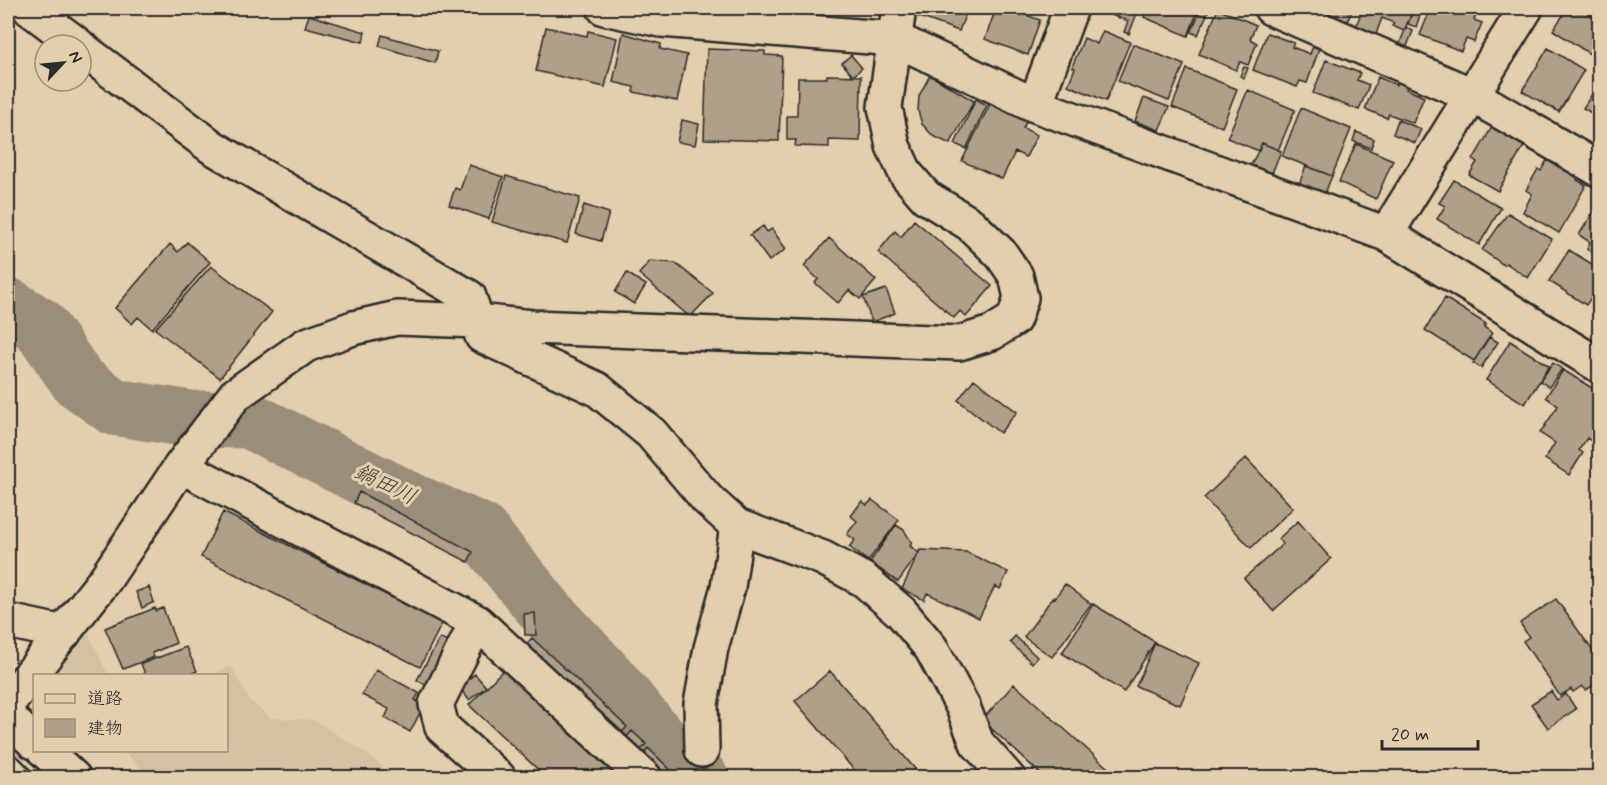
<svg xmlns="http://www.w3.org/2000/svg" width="1607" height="785" viewBox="0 0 1607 785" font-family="Mynerve,'Klee One',sans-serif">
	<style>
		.built { fill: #d4c0a2 }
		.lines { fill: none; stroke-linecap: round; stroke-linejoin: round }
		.river { stroke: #9a8d7a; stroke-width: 57 }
		.building { fill: #b0a089; stroke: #2b2b2b; stroke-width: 1.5 }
		.minor-casing { stroke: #2b2b2b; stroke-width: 38 }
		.major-casing { stroke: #2b2b2b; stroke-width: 38 }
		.minor { stroke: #e3cead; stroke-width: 33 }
		.major { stroke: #e3cead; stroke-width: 33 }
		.labels { text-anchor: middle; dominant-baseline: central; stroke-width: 6; stroke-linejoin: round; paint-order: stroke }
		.water-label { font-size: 22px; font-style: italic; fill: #413f3b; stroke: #e3cead }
	</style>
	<rect width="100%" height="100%" fill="#e3cead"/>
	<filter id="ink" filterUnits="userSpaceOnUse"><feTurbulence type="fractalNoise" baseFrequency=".0167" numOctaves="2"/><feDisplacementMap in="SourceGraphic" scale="12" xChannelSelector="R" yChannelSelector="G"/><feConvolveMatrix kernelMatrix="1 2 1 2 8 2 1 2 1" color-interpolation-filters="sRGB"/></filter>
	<g filter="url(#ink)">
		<path class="built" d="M87,631L108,675H58V671Z
			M231,666L249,700L271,718L314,720L370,756L393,777H151L123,751L226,750V676L210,675Z"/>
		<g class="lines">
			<path class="river" d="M8,306L40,326L78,381L114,407L190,419L249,420L413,502L480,531L551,617L609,679L650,729L700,778"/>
		</g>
		<path class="building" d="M913,8H968L959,31L911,14Z
			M996,8H1006L1040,20L1028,55L985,39Z
			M1092,8H1139L1129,34L1124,32L1128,21Z
			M1148,8H1199L1188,36L1144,17Z
			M1328,8H1353L1347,22L1325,13Z
			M1363,8H1414L1404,31L1392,26L1394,23L1382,18L1376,34L1356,26Z
			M1414,8L1422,9L1416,27L1408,24Z
			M1431,8H1472L1478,10L1474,20L1482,23L1474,42L1466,39L1461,51L1420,35Z
			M1568,8H1600V46L1593,56L1553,30Z
			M1201,9L1208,12L1198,35L1191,32Z
			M1218,9L1256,25L1250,39L1257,43L1248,65L1240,62L1236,70L1199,54Z
			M309,15L365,32L363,42L305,27Z
			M546,27L587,36L588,31L617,38L605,87L536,71Z
			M1406,27L1413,31L1405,51L1398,48Z
			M1103,31L1130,42L1106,101L1068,85L1075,68L1072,67L1084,38L1097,44Z
			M623,33L661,44L660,49L687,55L677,101L633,92L634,87L613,82Z
			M1267,33L1294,43L1292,47L1310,54L1313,46L1319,49L1307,83L1300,81L1297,87L1253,70Z
			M382,35L438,51L435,63L379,46Z
			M1133,44L1184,65L1169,101L1118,81Z
			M1548,48L1584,70L1559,112L1522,91Z
			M707,49L765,51V55L782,56L779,141L704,139Z
			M851,55L862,68L853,76L842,63Z
			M1326,60L1360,73L1357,80L1369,85L1359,110L1313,93Z
			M1244,67L1248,68L1244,78L1240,76Z
			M1187,69L1237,89L1222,127L1172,107Z
			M827,75L861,76L860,141L829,140V147L795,146L796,140H787V116H797L798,78H827Z
			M930,75L974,101L950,144L933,136L922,124L918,111L919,96Z
			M1378,77L1396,85L1398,79L1409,84L1406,89L1424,97L1413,123L1389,114L1387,118L1365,109Z
			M1600,82V125L1595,122L1598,117L1583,108Z
			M1248,90L1295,110L1278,150L1262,143L1259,151L1227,138Z
			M1144,98L1169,107L1159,130L1135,121Z
			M976,99L987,105L966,149L955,144Z
			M990,104L1026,122L1023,128L1037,135L1026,157L1015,152L1002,179L962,161Z
			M1301,108L1351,129L1332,176L1282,156Z
			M682,120L699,124L695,145L677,142Z
			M1398,120L1421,129L1415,143L1393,134Z
			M1492,127L1524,146L1498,191L1469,175L1477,162L1473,160Z
			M1356,132L1374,139L1371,148L1353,141Z
			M1262,143L1281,151L1272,173L1251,165Z
			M1356,144L1393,160L1376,199L1339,182Z
			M1547,160L1579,177L1577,180L1586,185L1559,233L1523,212L1532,194L1526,190L1538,169L1541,171Z
			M469,165L503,177L489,219L449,205L455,188L460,190Z
			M1306,166L1332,176L1324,195L1299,184Z
			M506,176L580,198L567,243L492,222Z
			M1454,180L1501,208L1479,245L1437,219L1445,206L1439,203Z
			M1600,201V257L1587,249L1590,242L1579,235Z
			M584,205L609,213L601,241L576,234Z
			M1508,213L1552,239L1528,278L1506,263L1504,265L1482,250Z
			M914,220L992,286L966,317L960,311L954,318L878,252L895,231L901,237Z
			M763,226L767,232L772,229L786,249L769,261L750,235Z
			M829,238L876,280L860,299L849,290L838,303L815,283L818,279L804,266Z
			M187,242L210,262L152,329L138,317L132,324L115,308L170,244L178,252Z
			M1569,250L1600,269V285L1586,305L1549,281Z
			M650,261L675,263L713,293L690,317L639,274Z
			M211,266L272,312L220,378L155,329Z
			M627,273L646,285L634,304L615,292Z
			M886,289L895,313L872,322L863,297Z
			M1445,298L1486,324L1484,327L1492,333L1474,361L1425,330Z
			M1489,337L1498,342L1481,368L1473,363Z
			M1510,341L1549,366L1525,404L1486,380Z
			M1553,363L1562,369L1549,387L1540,381Z
			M1563,370L1600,393V412L1597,417L1600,418V427L1591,441L1587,438L1579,450L1583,453L1569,475L1545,459L1555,443L1540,433L1558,406L1546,397Z
			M974,379L1017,412L1000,433L958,400Z
			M1246,458L1293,508L1251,548L1204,498Z
			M359,492L473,552L468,562L354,503Z
			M872,500L899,520L868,561L849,547L855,540L847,534L857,521L851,516L862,501L867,505Z
			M223,512L442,623L420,667L201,557Z
			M1298,521L1331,559L1273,611L1244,578L1283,544L1278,539Z
			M896,525L904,530L912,543L910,546L919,553L898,582L870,562Z
			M920,550L966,552L1008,572L1000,589L995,586L979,618L927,593L924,600L902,589Z
			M1065,584L1091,604L1052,657L1024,637L1053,597L1055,598Z
			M149,587L154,602L142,608L136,592Z
			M1600,590V608L1591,595Z
			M1556,599L1600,661V681L1586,690L1582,686L1573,692L1571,689L1560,696L1523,641L1529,637L1520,623Z
			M1093,604L1155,642L1124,692L1062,653Z
			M155,608L156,611L163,608L176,643L152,653L154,657L123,669L105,628Z
			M535,613L536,635H525L524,614Z
			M1015,636L1037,657L1032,663L1010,642Z
			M440,638L453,645L431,688L417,680Z
			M532,638L627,727L619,735L524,646Z
			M1155,643L1199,663L1180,705L1136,686Z
			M186,647L197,671L185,676H146L141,664Z
			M376,670L419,693L415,700L424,705L410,732L385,718L389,709L362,695Z
			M503,670L618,778H547L469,705Z
			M830,671L923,778H861L795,701Z
			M475,674L486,687L469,700L459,687Z
			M1014,684L1108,768L1099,778H1045L982,720Z
			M1551,691L1557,700L1566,694L1576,709L1548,728L1531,704Z
			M632,731L646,744L637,754L623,741Z
			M648,748L679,778H661L640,758Z"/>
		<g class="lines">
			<defs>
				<path id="minor" d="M29,8L78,45
					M604,8L661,20L895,39L1035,105L1386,234L1600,366
					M1271,8L1472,95L1600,170
					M81,48L212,147L469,297L482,336L597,389L651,433L707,499L737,526L823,558L864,580L901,612L931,648L963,707L977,743L1008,778
					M1035,105L1071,8
					M1386,234L1526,8
					M181,466L477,622L645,778
					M8,621L64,633
					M477,622L436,704L442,727L499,778
					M8,703L104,581L181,466L235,395L306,345L353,328L397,318L478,321L532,327L959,343L992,333L1014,319L1021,298L1016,276L1001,254L970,224L926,197L906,174L893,146L885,107L899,8
					M702,750L701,704L711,648L728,587L737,526"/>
				<path id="major" d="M8,717L34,742
					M44,750L74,778
					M8,772L14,778"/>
			</defs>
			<use href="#minor" class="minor-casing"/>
			<use href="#major" class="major-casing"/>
			<use href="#minor" class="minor"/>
			<use href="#major" class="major"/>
		</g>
	</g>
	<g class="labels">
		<g class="water-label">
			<text transform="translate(385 485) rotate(26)">鍋田川</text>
		</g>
	</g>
	<rect width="1607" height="785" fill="none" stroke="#e3cead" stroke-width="30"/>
	<rect x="15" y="15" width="1577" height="755" fill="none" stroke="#2b2b2b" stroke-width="2" filter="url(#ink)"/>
	<rect x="33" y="674" width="195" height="78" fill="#e3cead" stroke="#998d79" stroke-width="1.5"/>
	<rect x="45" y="694" width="30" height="9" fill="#e3cead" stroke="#998d79" stroke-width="1.5"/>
	<text x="87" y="704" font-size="18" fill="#2b2b2b">道路</text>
	<rect x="45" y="719" width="30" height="18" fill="#b0a089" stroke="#998d79" stroke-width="1.5"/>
	<text x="87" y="734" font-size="18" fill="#2b2b2b">建物</text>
	<g transform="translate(63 63) rotate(64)"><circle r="28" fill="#e3cead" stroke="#998d79" stroke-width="1.5"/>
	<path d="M0-4.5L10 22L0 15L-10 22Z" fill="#2b2b2b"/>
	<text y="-9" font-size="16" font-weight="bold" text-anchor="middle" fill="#2b2b2b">N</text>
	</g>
	<path d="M1382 740v9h96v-9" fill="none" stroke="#2b2b2b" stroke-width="3"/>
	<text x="1391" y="740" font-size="18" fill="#2b2b2b" stroke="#e3cead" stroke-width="4.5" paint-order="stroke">20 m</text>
</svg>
